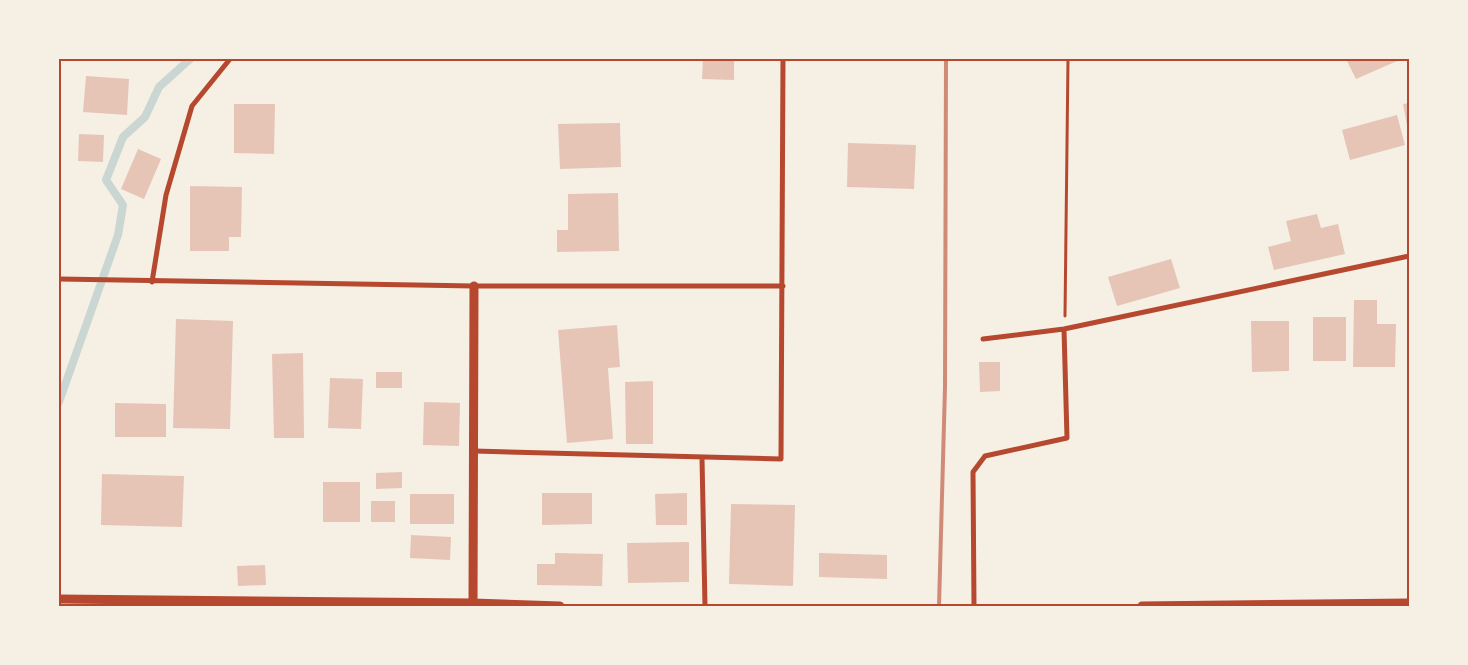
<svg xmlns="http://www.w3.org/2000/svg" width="1468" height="665" viewBox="0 0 1468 665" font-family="Manrope,sans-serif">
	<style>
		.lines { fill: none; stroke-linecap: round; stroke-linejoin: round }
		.stream { stroke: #c9d6d2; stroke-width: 8 }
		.building { fill: #e6c5b7 }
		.path { stroke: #b5482f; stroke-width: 3 }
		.minor { stroke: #b5482f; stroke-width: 5 }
		.tertiary { stroke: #b5482f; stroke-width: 9 }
		.rail { stroke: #cf8b77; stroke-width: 4 }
		.neatline { fill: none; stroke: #b5482f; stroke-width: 2 }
	</style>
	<rect width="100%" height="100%" fill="#f6efe4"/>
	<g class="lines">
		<path class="stream" d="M59,402L118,235L123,205L106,180L123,137L145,117L159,87L190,59"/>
	</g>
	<path class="building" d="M703,59H734V80L702,79Z
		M1346,59H1396L1397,61L1356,79Z
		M86,76L129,79L127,115L83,112Z
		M1409,103V131H1408L1403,104Z
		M234,104H275L274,154L234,153Z
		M1397,115L1405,145L1350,160L1342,130Z
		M620,123L621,167L560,169L558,124Z
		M79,134L104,135L103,162L78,161Z
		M848,143L916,145L914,189L847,187Z
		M138,149L161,159L144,199L121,189Z
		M190,186L242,187L241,237H229V251H190Z
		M618,193L619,251L557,252V230H568V194Z
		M1317,214L1321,228L1338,224L1345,254L1274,270L1268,247L1291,241L1286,221Z
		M1171,259L1180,288L1117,306L1108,277Z
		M1354,300H1377V324H1396L1395,367H1353Z
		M1313,317H1346V361H1313Z
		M176,319L233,321L230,429L173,428Z
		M1251,321H1289V371L1252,372Z
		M617,325L620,367L608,368L613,439L567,443L558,330Z
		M303,353L304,438H274L272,354Z
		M979,362H1000V391L980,392Z
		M376,372H402V388H376Z
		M330,378L363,379L361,429L328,428Z
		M653,381V444H626L625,382Z
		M424,402L460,403L459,446L423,445Z
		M115,403L166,404V437H115Z
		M402,472V488L376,489V473Z
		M102,474L184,476L182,527L101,525Z
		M323,482H360V522H323Z
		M542,493H592V524L542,525Z
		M687,493V525H656L655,494Z
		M410,494H454V524H410Z
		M371,501H395V522H371Z
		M731,504L795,505L793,586L729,584Z
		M411,535L451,537L450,560L410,558Z
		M689,542V582L628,583L627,543Z
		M555,553L603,554L602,586L537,585V564H555Z
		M819,553L887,555V579L819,577Z
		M265,565L266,585L238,586L237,566Z"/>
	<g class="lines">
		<path class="path" d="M1065,316L1068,59"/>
		<path class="minor" d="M59,279L474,286H783
			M152,282L166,195L192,106L230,59
			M983,339L1064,329L1409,256
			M474,451L781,459L783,59
			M702,458L705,606
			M974,606L973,472L985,456L1067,438L1064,329"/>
		<path class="tertiary" d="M59,599L473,603L560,606
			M473,606L474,286
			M1142,606L1409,603"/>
		<path class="rail" d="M939,606L945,387L946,59"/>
	</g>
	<rect width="1468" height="665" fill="none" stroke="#f6efe4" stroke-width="120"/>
	<rect x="60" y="60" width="1348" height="545" class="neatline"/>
</svg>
